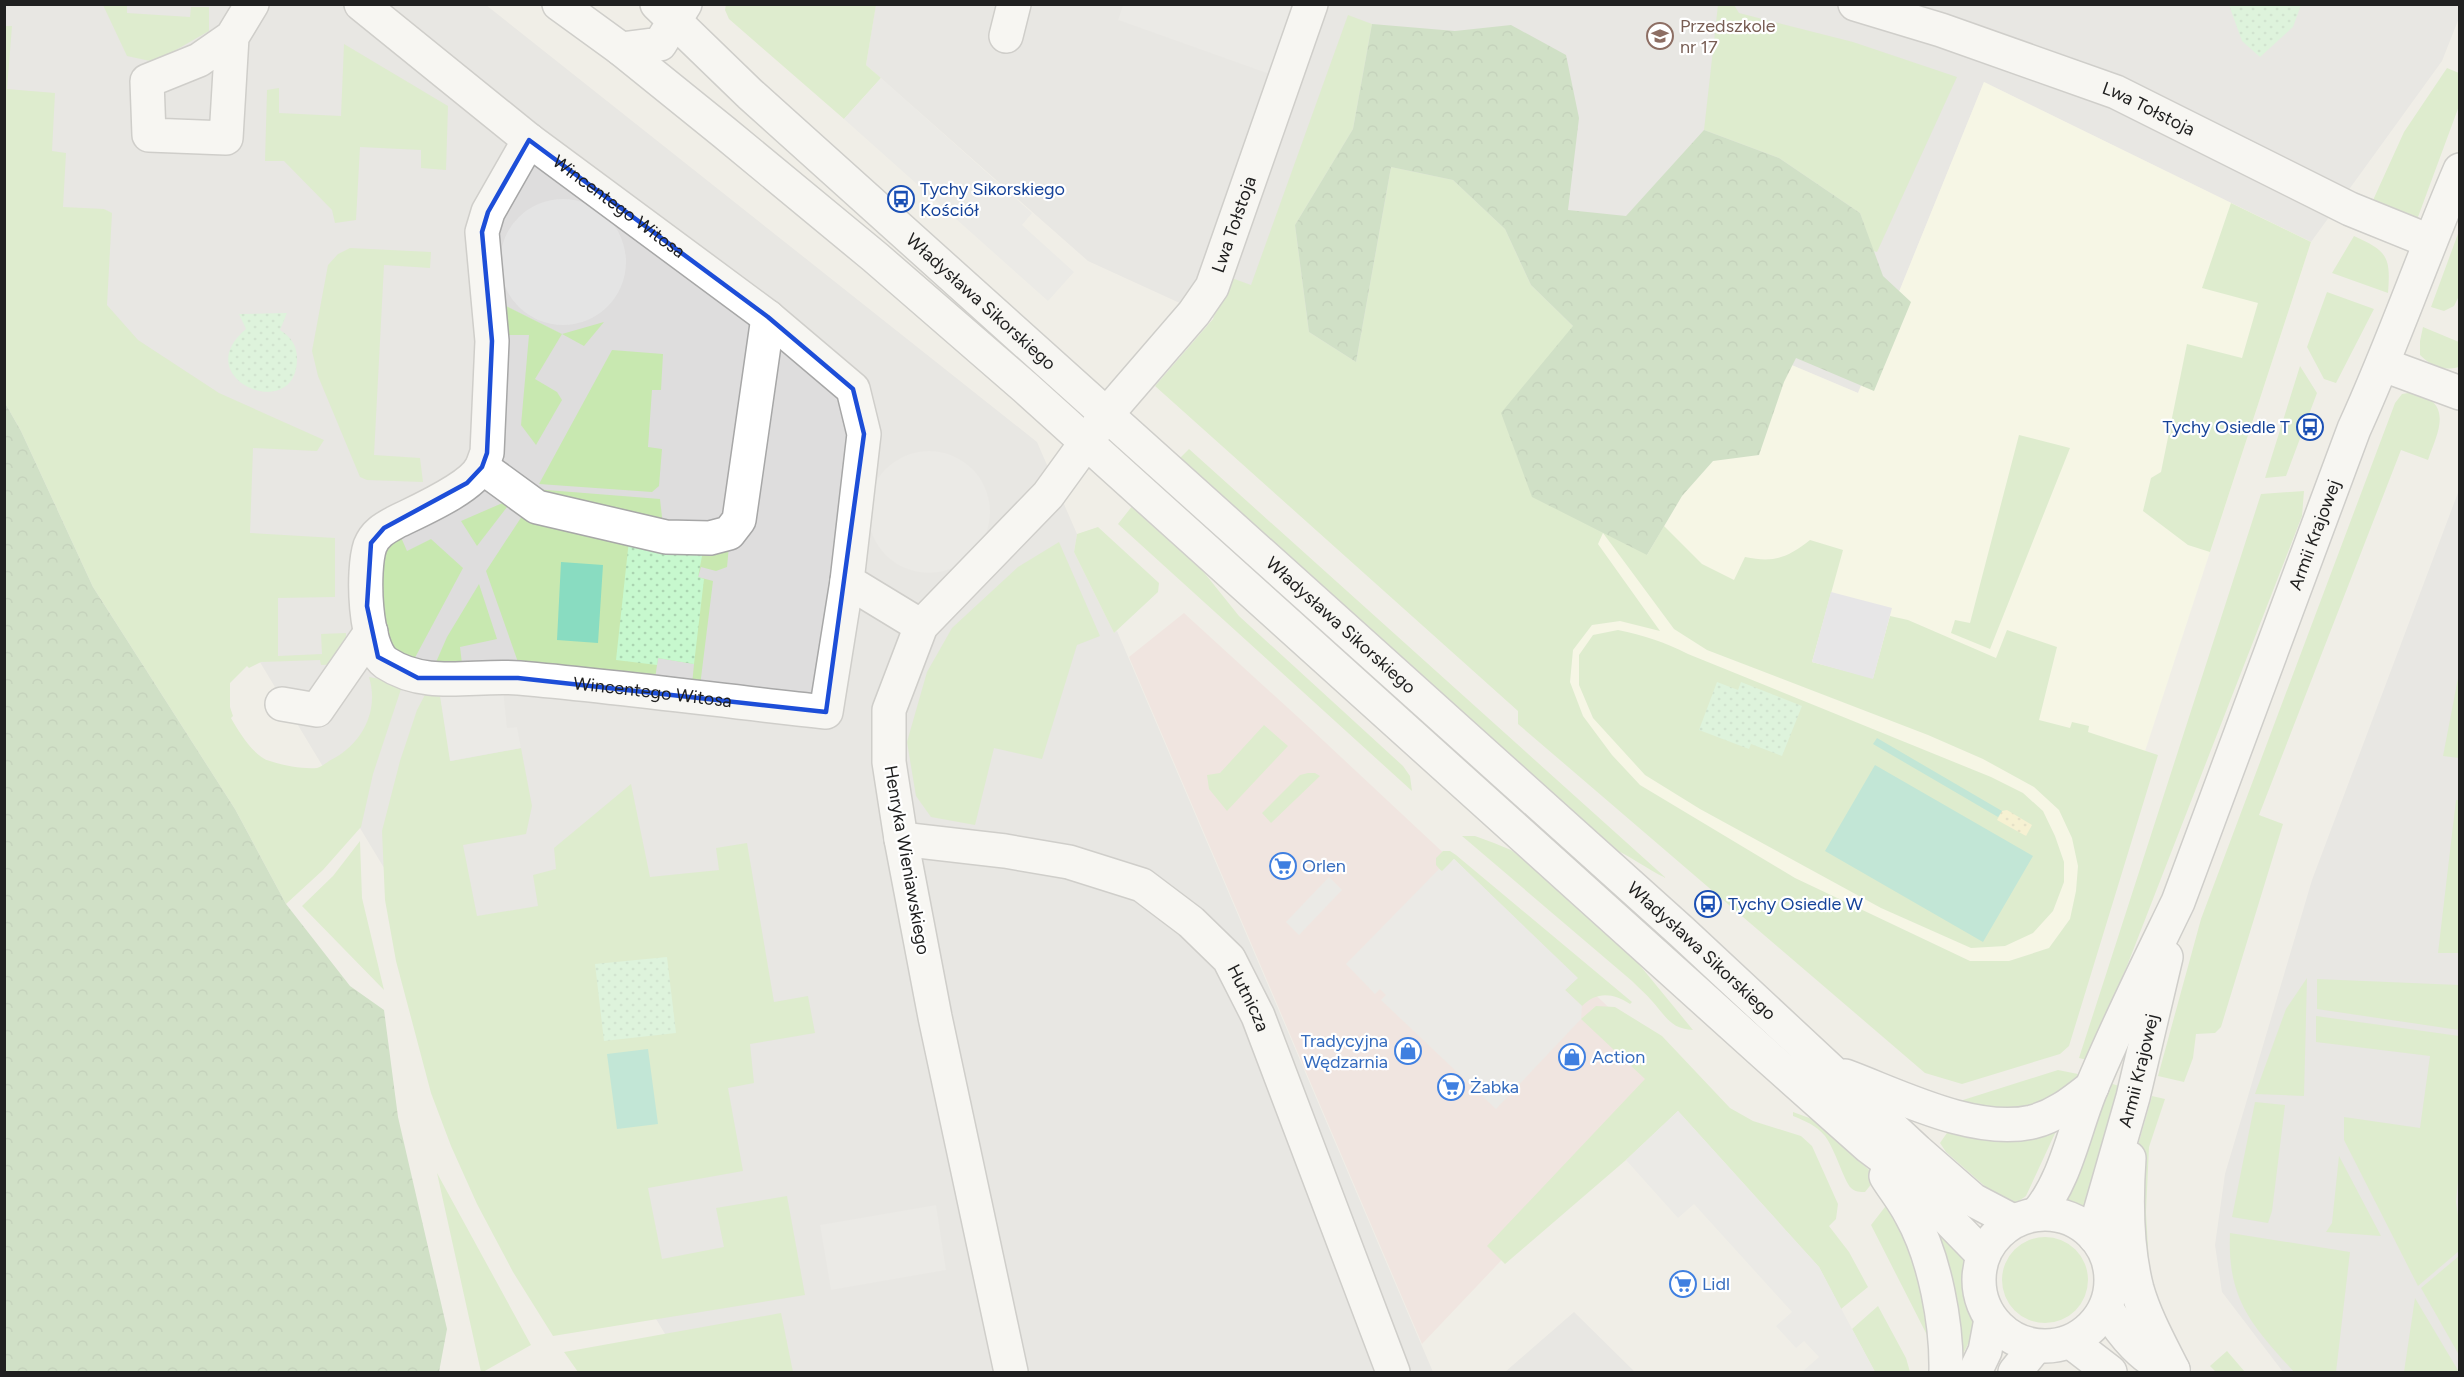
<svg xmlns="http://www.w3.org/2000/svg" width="2464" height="1377" viewBox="0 0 2464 1377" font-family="Figtree,sans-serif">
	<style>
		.residential { fill: #dedddd }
		.commercial { fill: #f0dad7 }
		.education { fill: #fcfee3 }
		.grass { fill: #c8e8b0; fill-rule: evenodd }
		.forest { fill: url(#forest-crowns) }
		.sand { fill: url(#sand-dots) }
		.park { fill: url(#park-dots) }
		.pitch { fill: #89dcc1 }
		.parking { fill: #e4e4e4 }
		.plaza { fill: #dcdbe6 }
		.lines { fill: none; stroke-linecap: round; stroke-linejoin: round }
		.minor-casing { stroke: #a7a7a7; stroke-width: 36 }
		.minor { stroke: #fff; stroke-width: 33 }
		.marked { fill: none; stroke: #1d4ed8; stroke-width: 4.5; stroke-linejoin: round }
		.labels { text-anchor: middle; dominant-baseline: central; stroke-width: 4.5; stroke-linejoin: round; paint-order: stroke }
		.education-label { font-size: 18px; fill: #785e54; stroke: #fff; text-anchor: start }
		.street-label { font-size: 18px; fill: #202020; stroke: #fff }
		.transit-label { font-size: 18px; fill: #164399; stroke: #fff; text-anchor: start }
		.shop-label { font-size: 18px; fill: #366cbe; stroke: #fff; text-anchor: start }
	</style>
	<defs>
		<pattern id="forest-crowns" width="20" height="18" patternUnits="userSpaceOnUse" patternTransform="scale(1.5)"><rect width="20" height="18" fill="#a9ce9e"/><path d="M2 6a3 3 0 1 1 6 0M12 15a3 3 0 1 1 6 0" fill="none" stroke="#91b188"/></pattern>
		<pattern id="sand-dots" width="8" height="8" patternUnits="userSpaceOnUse" patternTransform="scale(1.5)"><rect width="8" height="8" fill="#fcf3b9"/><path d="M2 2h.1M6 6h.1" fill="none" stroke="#d8d09f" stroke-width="1.8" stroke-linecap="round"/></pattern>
		<pattern id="park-dots" width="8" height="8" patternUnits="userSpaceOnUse" patternTransform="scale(1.5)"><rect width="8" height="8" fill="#c7f8ce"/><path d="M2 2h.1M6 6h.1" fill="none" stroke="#abd4b1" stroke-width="1.8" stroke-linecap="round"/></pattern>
	</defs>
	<rect width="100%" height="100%" fill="#f0eee7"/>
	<path class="residential" d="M876,4L2460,5L2459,18L2442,61L2311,242L1984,82L1858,393L1701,327L1518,458L1088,261L866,65Z
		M4,5H486L1037,442L1077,534L1074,552L1114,633L1117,631L1433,1372H688L50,314L5,232Z
		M2459,490V1372H2283L2222,1292L2215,1245L2225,1174L2312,880Z
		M1574,1312L1635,1372H1505Z"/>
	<path class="commercial" d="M1184,613L1311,729L1679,1073L1422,1344L1129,657Z"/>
	<path class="education" d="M1984,82L2311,242L2091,917L1957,1059L1518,711L1701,327L1858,393Z"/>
	<path class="grass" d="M726,4L876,5L866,65L881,78L844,119L729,19L725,10Z
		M103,5H127V13L190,17L191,7H209V31L155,62L127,56Z
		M1718,5H1734L1739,13L1853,42L1957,77L1877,252L1873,251L1860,213L1779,158L1704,130Z
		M1348,15L1372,24L1353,129L1295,225L1309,332L1356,362L1391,167L1453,180L1505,229L1531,285L1573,326L1647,555L1664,526L1702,564L1734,580L1745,557C1774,563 1787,558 1810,540L1843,550L1812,662L1873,678L1890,616L1908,620L1996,658L2007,630L2057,647L2039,720L2070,728L2072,722L2089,726L2088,732L2158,755L2069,1046L2060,1054L1962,1084L1925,1073L1518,724V711L1155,386L1213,319L1229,277L1251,285ZM1603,533L1674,629L1707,650L1928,735L1983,759L2034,787L2059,810L2072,838L2078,866L2076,891L2070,919L2049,948L2009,961H1970L1795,878L1640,785L1612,755L1583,716L1570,682L1573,650L1592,625L1620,621L1660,631L1598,544Z
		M5,26H12L7,89L55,93L52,151L66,153L63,207L104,209L112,213L107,305L138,340L219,393L324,440L317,451L253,448L250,533L335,538V597L278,598V656L322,654L321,634L346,633V664L321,665L320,660L261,662L249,668L247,666L230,683V707L233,716L231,718C239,732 254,757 270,761C284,766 303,769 317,768C321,767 326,763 329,761C360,746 380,713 369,677L403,683L373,774L361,827L323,870L286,904L235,809L93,587L21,431L5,403Z
		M344,44L448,106L446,170L421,168V150L360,147L356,220L335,223L332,210L284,161H265L267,90L279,88V113L341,116Z
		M2447,68L2459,73V106L2418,217L2407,220L2369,209L2404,132Z
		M2231,203L2311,242L2210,552L2188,545L2143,511L2151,478L2161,472L2187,344L2242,358L2258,303L2202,288Z
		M2459,231V296L2454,306L2444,311L2431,307Z
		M2354,236C2387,251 2391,256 2388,293L2332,273Z
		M350,248L431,252L430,268L384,265L374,455L420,458L423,482L367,480L360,477L318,376L312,351L328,265L338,254Z
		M2327,292L2374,309L2336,383L2324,379L2307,347Z
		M502,304L562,334L604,322L584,346L562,334L535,379L557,392L562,400L536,445L521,425L529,335H507Z
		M2423,327L2459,342V367C2442,371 2433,367 2420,355V341Z
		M612,350L663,354L661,390H652L648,447L662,449L659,486L652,492L539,484Z
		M2300,366L2317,393L2286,476L2265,478Z
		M2414,392C2454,404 2438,431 2428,460L2401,450L2259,815L2283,824L2221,1027L2215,1033L2196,1034L2193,1058L2184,1082L2158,1076L2201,919L2395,403L2402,394Z
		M2019,435L2070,448L1990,649L1951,633L1955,620L1970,623Z
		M1189,449L1666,878C1646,869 1630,855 1609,847L1178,460Z
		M534,489L660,499L663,526Z
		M2304,491L2302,516L2127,966L2087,1060L2079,1058L2261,494Z
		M514,498L477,546L461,521Z
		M1133,505L1186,550L1239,616L1403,766L1410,776L1412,791L1118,524Z
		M524,513L729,546L727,567L716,571L701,567L698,577L713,581L700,686L692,685L694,664L658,658L655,679L519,665L486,571Z
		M1098,527L1159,583L1158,592L1114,633L1074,552L1077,534Z
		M400,535L407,551L431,539L463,568L410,667L391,644L382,608L381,567L389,544Z
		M1059,542L1100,636L1077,645L1042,759L994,748L975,825L931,817L916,796L907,742L927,672L952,628L1018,567Z
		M479,584L497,639L460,647L463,672L433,669L447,637Z
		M1618,630C1643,635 1665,642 1688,654L1991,777L2023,793L2043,811L2055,836L2064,862V882L2053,911L2033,933L2005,946L1971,948L1881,908L1700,809L1645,775L1593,718L1579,685V655L1593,635Z
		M2459,673L2460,758H2459L2443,756Z
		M429,687L439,689L451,761L521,748L532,806L526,834L463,845L477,916L538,906L533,875L556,869L554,848L631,784L650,877L719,870L716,848L747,843L774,1002L808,996L815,1033L750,1044L754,1083L728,1088L743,1171L648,1188L662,1259L724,1247L716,1208L787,1196L805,1295L553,1336L513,1272L477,1204L451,1146L431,1093L396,961L385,900L382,831L400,761L417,710Z
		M1264,725L1288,746L1227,811L1209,789L1207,775L1220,773Z
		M1308,773H1315L1320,776L1271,823L1262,813L1300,775Z
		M2456,800H2460L2459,953H2438Z
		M1462,836H1475L1494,843L1511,850L1533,866L1633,957L1693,1030C1670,1029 1665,1015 1652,1001C1646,994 1638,987 1632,981Z
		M360,841L362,898L384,990L302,906L333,876Z
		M1443,851H1450L1456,855L1632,1002L1630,1004C1613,993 1597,991 1582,1006L1565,990L1577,978L1454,859L1442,872L1436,865V858Z
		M2307,978L2304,1096L2255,1094L2286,1009Z
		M2317,979L2459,985V1030L2317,1009Z
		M1596,1006L1615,1007L1662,1036L1730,1108L1753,1121L1801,1136L1812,1146L1838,1204L1836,1219L1829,1226L1849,1252L1868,1287L1841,1309L1819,1267L1678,1111L1626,1160L1505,1264L1487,1246L1645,1079L1581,1019Z
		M2316,1016L2459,1036L2460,1160L2456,1202L2459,1222V1251L2418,1286L2344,1140V1117L2420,1128L2430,1056L2316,1042Z
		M2058,1070L2078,1074L2075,1081L2039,1110L1960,1106L1963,1100Z
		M2109,1083L2123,1087L2088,1216L2069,1206L2056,1204Z
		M2152,1096L2165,1099L2149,1147L2146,1212L2150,1282L2145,1284L2138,1145Z
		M2255,1102L2285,1105L2272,1211L2268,1223L2232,1217Z
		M1793,1112L1812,1119L1877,1177L1865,1192C1860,1192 1855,1192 1851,1188C1844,1181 1835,1149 1825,1136C1816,1125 1805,1121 1793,1116Z
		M1951,1127L2057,1129L2026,1196L2016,1203H2004L1946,1152L1940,1143Z
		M2339,1156L2381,1236L2326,1232L2332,1223Z
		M437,1173L531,1345L483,1372H481Z
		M1892,1198L1934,1315L1930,1355L1927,1335L1871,1225Z
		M1928,1221L1966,1257V1289L1975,1318L1973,1334L1960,1360Z
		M2230,1233L2350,1252L2336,1372H2294C2252,1325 2227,1300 2230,1233Z
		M2002 1280a43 43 0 1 1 86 0a43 43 0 1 1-86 0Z
		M2459,1256V1355L2421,1288Z
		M2415,1298L2459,1372H2404Z
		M1878,1306L1906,1358L1910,1372H1875L1852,1329Z
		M781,1313L793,1372H578L564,1352Z
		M2227,1351L2245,1372H2216L2210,1366Z"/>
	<path class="forest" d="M1372,24L1455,31L1511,25L1566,55L1579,118L1568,210L1626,216L1704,130L1779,158L1860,213L1883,276L1911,302L1874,391L1796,358L1784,382L1759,455L1713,461L1682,496L1647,555L1532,497L1501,413L1573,326L1531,285L1505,229L1453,180L1391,167L1356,362L1309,332L1295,225L1353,129Z
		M5,403L21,431L93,587L235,809L286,904L350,986L384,1010L398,1117L447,1329L439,1372H5Z"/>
	<path class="sand" d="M2007,810L2032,825L2026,836L1997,820L2002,811Z"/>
	<path class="park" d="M2229,5V4L2301,5L2293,27L2260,57L2242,41Z
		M287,313L280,330C291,337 297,345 297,359C297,425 186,379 246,329L239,314Z
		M629,540L703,551L698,577L704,579L694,664L658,658L657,665L616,660Z
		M1717,682L1738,690L1741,682L1802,706L1782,756L1751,744L1749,749L1699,730Z
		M667,957L676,1033L604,1041L595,964Z"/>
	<path class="pitch" d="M561,562L603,565L598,643L557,640Z
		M1877,738L2002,811L1998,817L1873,744Z
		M1875,765L2033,856L1983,942L1825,851Z
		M648,1049L658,1124L617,1129L607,1054Z"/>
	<path class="parking" d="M1123,5H1298L1272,75L1118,20Z
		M881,78L1032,213L1022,225L1074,272L1048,301L844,119Z
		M500 262a63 63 0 1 1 126 0a63 63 0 1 1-126 0Z
		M868 512a61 61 0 1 1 122 0a61 61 0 1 1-122 0Z
		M439,689H503L507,728L517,727L521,748L450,761Z
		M1454,859L1578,978L1565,990L1582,1006L1581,1019L1496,1109L1381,1000L1386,995L1380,989L1375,994L1346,964L1439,869L1442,871Z
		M1329,877L1342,890L1299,935L1286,922Z
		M1678,1111L1819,1267L1875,1372H1802L1819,1357L1804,1341L1796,1348L1776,1326L1792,1312L1694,1204L1678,1218L1626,1160Z
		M936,1205L946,1270L831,1290L820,1225Z"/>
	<path class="plaza" d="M1831,592L1892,608L1873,679L1812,662Z"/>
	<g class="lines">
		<defs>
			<g id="minor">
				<path id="s1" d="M361,4L529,140L768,317L853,389L864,434L847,581L921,626"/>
				<path d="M559,4L621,49L725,133L875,257L1026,388L1768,1057L1868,1146L1900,1170L1983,1255"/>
				<path id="s2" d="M657,4L750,94L1682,932L1917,1151L1973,1200L2013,1221"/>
				<path id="s3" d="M1855,4L1941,30L2116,92L2350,209L2429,241"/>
				<path d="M1006,36L1014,4"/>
				<path d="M232,37L226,138L149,135L147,81L199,60L232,37L252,4"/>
				<path d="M621,49L660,44L685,4"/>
				<path id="s4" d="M529,140L488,212L482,232L492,341L487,453C485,457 484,462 482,466C472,488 418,511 396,522C385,528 375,533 370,546C362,570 364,648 386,663C427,690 474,674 519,678C621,687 723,701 826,712L847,581"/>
				<path d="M2384,365L2460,393"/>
				<path d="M482,467L537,507L666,537L710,538L729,533L739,520L768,317"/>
				<path d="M282,704L317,710L371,632"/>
				<path id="s5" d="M901,839L1005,851L1069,862L1142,885L1191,922L1229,959L1258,1016L1393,1372"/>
				<path d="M1845,1076C1899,1096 1974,1135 2032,1122C2056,1116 2073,1102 2092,1087"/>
				<path d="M2129,1158C2126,1201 2126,1247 2137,1289C2145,1317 2160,1344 2173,1370"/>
				<path d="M1886,1176C1894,1189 1904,1201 1911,1215C1935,1258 1947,1324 1946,1372"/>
				<circle cx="2045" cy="1280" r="66"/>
				<path id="s6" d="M2037,1214C2066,1180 2074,1130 2091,1089C2117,1026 2148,964 2178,902L2354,429C2393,344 2423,256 2460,170"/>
				<path id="s7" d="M2095,1237L2100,1212L2133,1097L2166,957"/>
				<path d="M2106,1308C2122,1333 2144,1362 2173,1370"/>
				<path d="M2071,1342L2110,1372"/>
				<path id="s8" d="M1011,1372L935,1017L901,839L889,762V710L921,626L1048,495L1106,415L1194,313L1212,287L1311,4"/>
				<path d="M1975,1372L1985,1351L1991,1319"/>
				<path d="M2015,1372L2036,1346"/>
			</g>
		</defs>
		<use href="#minor" class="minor-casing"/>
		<use href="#minor" class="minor"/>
	</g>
	<path d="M0 0H2464V1377H0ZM529,140L768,317L853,389L864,434L826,712L518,678H418L378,657L367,606L371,543L384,528L467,483L482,467L487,453L492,341L482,232L488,212Z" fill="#f0eee7" fill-opacity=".55" fill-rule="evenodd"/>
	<path class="marked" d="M529,140L768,317L853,389L864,434L826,712L518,678H418L378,657L367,606L371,543L384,528L467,483L482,467L487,453L492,341L482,232L488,212Z"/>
	<defs>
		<symbol id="school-ring" viewBox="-11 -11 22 22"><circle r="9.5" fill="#fff" stroke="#8d6e63" stroke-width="1.5"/><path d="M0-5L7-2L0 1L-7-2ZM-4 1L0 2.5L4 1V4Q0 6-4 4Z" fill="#8d6e63"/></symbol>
		<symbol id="bus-ring" viewBox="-11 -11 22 22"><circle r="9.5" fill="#fff" stroke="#1a4fb4" stroke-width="1.5"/><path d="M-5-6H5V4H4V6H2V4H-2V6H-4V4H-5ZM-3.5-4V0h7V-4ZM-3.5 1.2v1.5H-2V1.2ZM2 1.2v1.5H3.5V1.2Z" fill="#1a4fb4"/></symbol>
		<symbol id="supermarket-ring" viewBox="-11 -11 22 22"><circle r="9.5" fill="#fff" stroke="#3f7fe0" stroke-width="1.5"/><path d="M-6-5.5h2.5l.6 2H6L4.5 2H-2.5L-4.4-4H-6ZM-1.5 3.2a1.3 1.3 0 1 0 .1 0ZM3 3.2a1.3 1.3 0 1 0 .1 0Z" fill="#3f7fe0"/></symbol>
		<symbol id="shop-ring" viewBox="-11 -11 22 22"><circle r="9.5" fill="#fff" stroke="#3f7fe0" stroke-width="1.5"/><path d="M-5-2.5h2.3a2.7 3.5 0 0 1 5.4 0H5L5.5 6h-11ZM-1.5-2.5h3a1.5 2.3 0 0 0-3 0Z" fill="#3f7fe0"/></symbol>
	</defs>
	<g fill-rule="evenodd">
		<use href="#school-ring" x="1645" y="21" width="30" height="30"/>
		<use href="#bus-ring" x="886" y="184" width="30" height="30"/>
		<use href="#bus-ring" x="2295" y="412" width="30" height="30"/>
		<use href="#supermarket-ring" x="1268" y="851" width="30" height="30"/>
		<use href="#bus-ring" x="1693" y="889" width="30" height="30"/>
		<use href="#shop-ring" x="1393" y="1036" width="30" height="30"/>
		<use href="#shop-ring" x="1557" y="1042" width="30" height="30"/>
		<use href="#supermarket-ring" x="1436" y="1072" width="30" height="30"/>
		<use href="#supermarket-ring" x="1668" y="1269" width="30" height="30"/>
	</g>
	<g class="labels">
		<g class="education-label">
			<text x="1680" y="26">Przedszkole<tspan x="1680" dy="21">nr 17</tspan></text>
		</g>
		<g class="street-label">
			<text stroke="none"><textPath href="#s3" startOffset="312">Lwa Tołstoja</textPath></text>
			<text stroke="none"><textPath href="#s1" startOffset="328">Wincentego Witosa</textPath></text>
			<text stroke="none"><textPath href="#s8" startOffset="1278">Lwa Tołstoja</textPath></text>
			<text stroke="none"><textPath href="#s2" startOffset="440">Władysława Sikorskiego</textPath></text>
			<text stroke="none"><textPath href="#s6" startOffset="735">Armii Krajowej</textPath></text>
			<text stroke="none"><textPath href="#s2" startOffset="924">Władysława Sikorskiego</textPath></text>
			<text stroke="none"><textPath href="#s4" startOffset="872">Wincentego Witosa</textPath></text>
			<text transform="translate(907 860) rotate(80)">Henryka Wieniawskiego</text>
			<text stroke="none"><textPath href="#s2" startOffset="1410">Władysława Sikorskiego</textPath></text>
			<text stroke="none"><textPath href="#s5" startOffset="404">Hutnicza</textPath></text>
			<text stroke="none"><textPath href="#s7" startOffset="172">Armii Krajowej</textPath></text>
		</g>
		<g class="transit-label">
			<text x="920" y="189">Tychy Sikorskiego<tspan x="920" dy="21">Kościół</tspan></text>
			<text x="2290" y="427" text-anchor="end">Tychy Osiedle T</text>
			<text x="1728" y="904">Tychy Osiedle W</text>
		</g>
		<g class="shop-label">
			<text x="1302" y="866">Orlen</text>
			<text x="1388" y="1041" text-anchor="end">Tradycyjna<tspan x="1388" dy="21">Wędzarnia</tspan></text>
			<text x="1592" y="1057">Action</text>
			<text x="1470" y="1087">Żabka</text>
			<text x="1702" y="1284">Lidl</text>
		</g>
	</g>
	<rect width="2464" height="1377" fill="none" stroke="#202020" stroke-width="12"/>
</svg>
